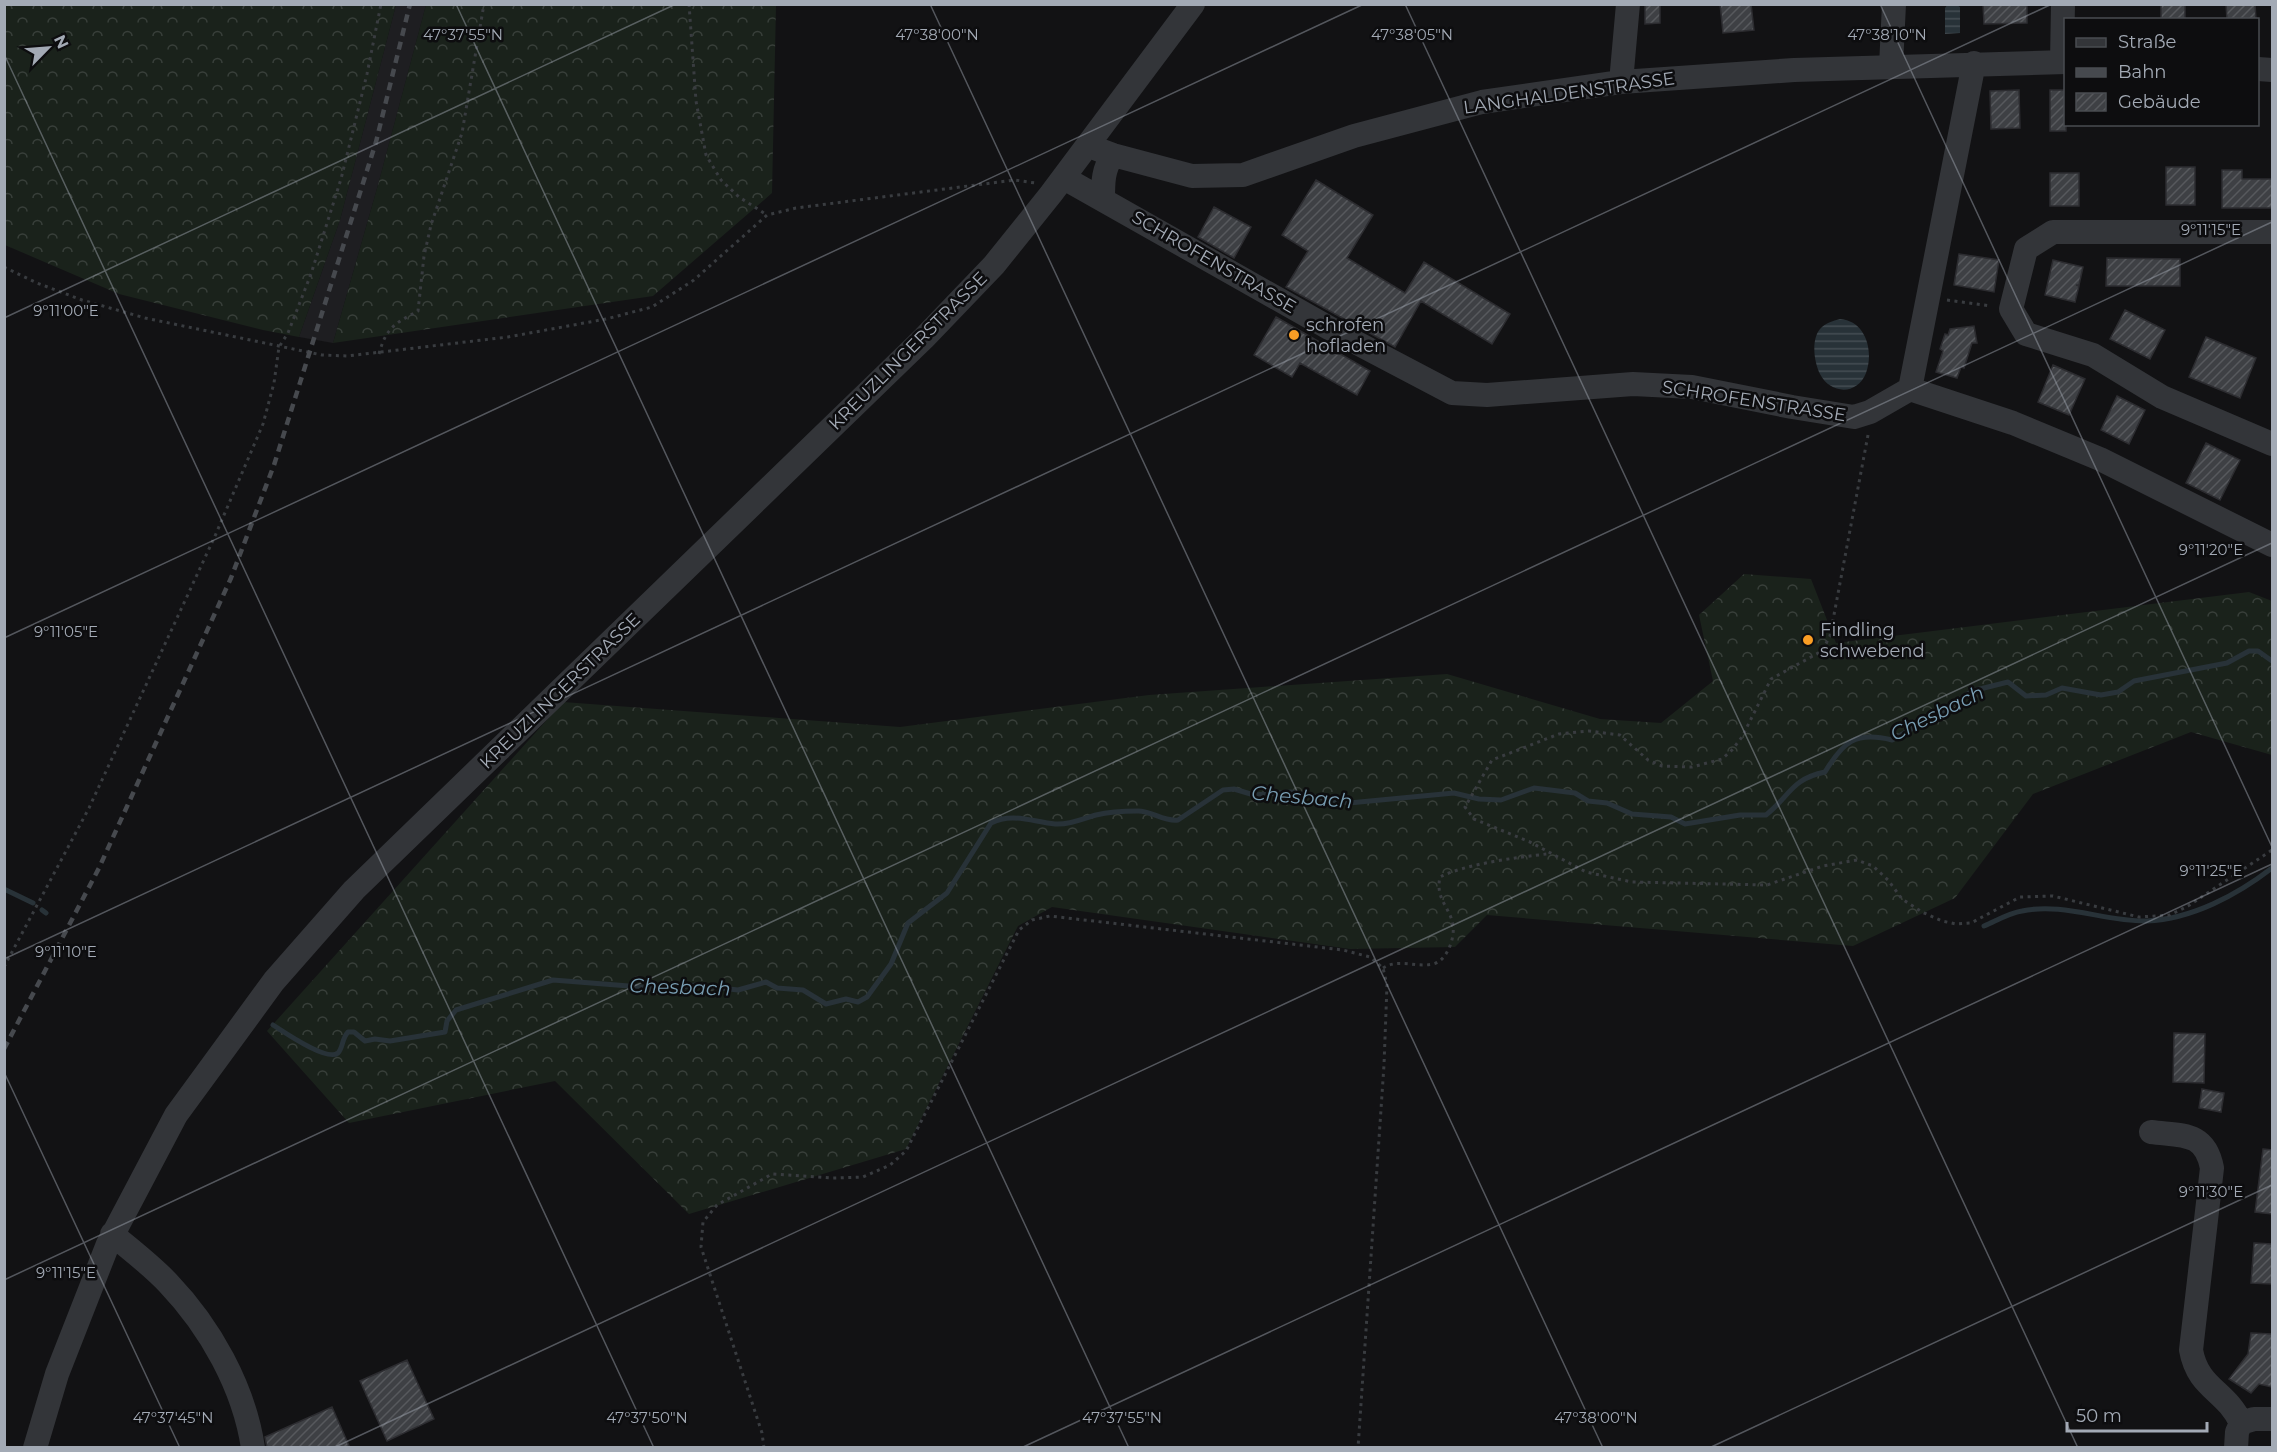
<svg xmlns="http://www.w3.org/2000/svg" width="2277" height="1452" viewBox="0 0 2277 1452" font-family="Montserrat,sans-serif">
	<style>
		.built { fill: #1e1e21 }
		.forest { fill: url(#forest-crowns) }
		.water { fill: url(#water-rules) }
		.lines { fill: none; stroke-linecap: round; stroke-linejoin: round }
		.stream { stroke: #283238; stroke-width: 5 }
		.building { fill: url(#building-hatch); stroke: #2c2c30; stroke-width: 1.5 }
		.path { stroke: #393c40; stroke-width: 3; stroke-dasharray: 3 4.5; stroke-linecap: butt }
		.minor { stroke: #333539; stroke-width: 24 }
		.rail { stroke: #46494e; stroke-width: 4.5; stroke-dasharray: 8 6; stroke-linecap: butt }
		.ticks { fill: none; stroke: #a3aab5; stroke-width: 1.5; stroke-opacity: 0.45 }
		.poi-dot { fill: #fa9e24; stroke: #0d0d0f; stroke-width: 2 }
		.labels { text-anchor: middle; dominant-baseline: central; stroke-width: 5; stroke-linejoin: round; paint-order: stroke }
		.street-label { font-size: 18px; fill: #a3aab5; stroke: #0d0d0f }
		.poi-label { font-size: 18px; fill: #a3aab5; stroke: #0d0d0f; text-anchor: start }
		.water-label { font-size: 20px; font-style: italic; fill: #789db2; stroke: #0d0d0f }
		.ticks-label { font-size: 15px; text-anchor: middle; fill: #a3aab5; stroke: #0d0d0f; stroke-width: 5; stroke-linejoin: round; paint-order: stroke }
	</style>
	<defs>
		<pattern id="forest-crowns" width="20" height="18" patternUnits="userSpaceOnUse" patternTransform="scale(1.5)"><rect width="20" height="18" fill="#1a221b"/><path d="M2 6a3 3 0 1 1 6 0M12 15a3 3 0 1 1 6 0" fill="none" stroke="#383f3a"/></pattern>
		<pattern id="water-rules" width="6" height="5" patternUnits="userSpaceOnUse" patternTransform="scale(1.5)"><rect width="6" height="5" fill="#283238"/><path d="M0 2.5h6" fill="none" stroke="#444d53"/></pattern>
		<pattern id="building-hatch" width="6" height="6" patternUnits="userSpaceOnUse" patternTransform="scale(1.5)"><rect width="6" height="6" fill="#3e4044"/><path d="M-1 1l2-2M0 6l6-6M5 7l2-2" fill="none" stroke="#57595d"/></pattern>
	</defs>
	<rect width="100%" height="100%" fill="#121214"/>
	<path class="built" d="M396,5H426L378,185L333,343L299,337L340,220Z"/>
	<path class="forest" d="M4,5H396L340,220L299,337L263,330L119,294L5,245Z
		M426,5H776L772,193L653,296L333,343L378,185Z
		M1744,574L1811,579L1836,643L2249,592L2272,601V755L2191,732L2033,794L1955,898L1853,946L1487,915L1455,947L1350,949L1052,907L1018,926L906,1149L689,1214L555,1081L349,1123L267,1031L563,702L900,727L1149,695L1447,674L1600,719L1661,723L1713,681L1699,615Z"/>
	<path class="water" d="M1948,4L1957,5L1960,7V33L1945,34V8Z
		M1840,319C1866,321 1874,351 1866,373C1857,396 1830,394 1820,374C1814,362 1811,340 1820,329C1825,323 1833,321 1840,319Z"/>
	<g class="lines">
		<path class="stream" d="M4,889L33,903
			M42,910L46,913
			M1984,926C1996,921 2009,913 2022,911C2063,902 2106,922 2147,921C2192,919 2237,895 2272,868
			M273,1025C284,1032 327,1062 338,1053C343,1048 342,1038 348,1032H354L365,1041L375,1039L390,1041L445,1032L447,1021L456,1010L553,980L667,989L696,985L738,990L766,982L777,988L803,990L826,1004L846,999L858,1002L867,997L891,964L908,923L947,893L991,823C1012,812 1033,822 1055,824C1069,825 1082,819 1096,815C1108,812 1125,811 1138,811C1152,811 1164,822 1178,820L1223,790L1234,789L1254,795L1291,792L1349,803L1454,793L1479,799L1501,800L1534,788L1575,793L1588,801L1607,803L1632,814L1671,817L1685,824L1740,815H1766C1790,796 1791,779 1825,772C1843,742 1855,731 1892,740L1943,711L1972,691L2008,682L2026,696L2046,695L2062,688L2101,695L2118,692L2134,681L2227,663L2249,651H2258L2272,661"/>
	</g>
	<path class="building" d="M1720,4H1751L1754,30L1723,33Z
		M1983,4H2027V23L1984,24Z
		M2161,4H2185V20H2161Z
		M2226,4H2255L2256,20H2227Z
		M1645,5H1660V23L1645,24Z
		M2019,90L2020,128L1991,129L1990,91Z
		M2050,90H2066V131H2050Z
		M2166,167H2195V205H2166Z
		M2222,170H2242V179H2272V208H2222Z
		M2050,173H2079V206H2050Z
		M1316,180L1373,215L1347,258L1405,293L1424,262L1510,314L1492,344L1421,301L1395,347L1286,287L1308,251L1282,235Z
		M1214,207L1251,227L1234,258L1198,237Z
		M1959,254L1999,260L1994,292L1954,285Z
		M2107,258L2180,259V286H2106Z
		M2053,260L2083,267L2079,285H2076L2079,286L2075,302L2045,295Z
		M2125,310L2165,330L2150,359L2110,339Z
		M1276,317L1370,371L1357,395L1300,363L1292,377L1254,355Z
		M1974,326L1977,343H1972L1964,368L1961,367L1957,378L1936,372L1943,351L1940,349L1945,334L1948,335L1950,329Z
		M2206,337L2256,358L2240,398L2189,377Z
		M2053,365L2085,379L2069,415L2038,402Z
		M2117,396L2145,410L2129,444L2101,430Z
		M2206,443L2240,460L2220,500L2186,483Z
		M2174,1033L2205,1034L2204,1083L2173,1082Z
		M2202,1089L2224,1093L2221,1112L2199,1108Z
		M2263,1149L2272,1150V1214L2255,1212Z
		M2254,1243L2272,1244V1284L2251,1283Z
		M2251,1333L2272,1334V1387L2259,1384L2251,1393L2229,1379L2248,1354Z
		M407,1360L434,1419L387,1441L360,1381Z
		M332,1407L350,1448H267L265,1437Z"/>
	<g class="lines">
		<path class="path" d="M689,4L696,101L706,155L721,180L739,197L767,215
			M4,267L37,283L82,300L145,318L322,355L347,356L508,337L606,319L652,307L694,280L767,215L796,208L1015,180L1035,183
			M1947,300L1991,306
			M379,354C386,327 396,323 418,311L424,256L431,225L462,133L484,4
			M1868,435L1830,636L1822,651L1771,679L1742,737L1732,750L1722,759L1692,767L1662,766L1648,760L1620,735L1589,731L1559,734L1492,760L1465,807L1474,819L1530,842L1586,872L1632,882L1767,885L1823,866L1857,860L1873,866L1888,880L1902,899L1922,912L1942,921L1956,924L1971,923L2020,897L2053,896L2139,917L2170,915L2188,906L2272,850
			M4,967L89,808L215,536L263,424L274,383L279,347L288,333L311,274L341,179L367,74L381,4
			M1383,968C1399,958 1416,968 1433,964C1447,961 1455,938 1453,925C1450,907 1435,899 1440,877C1465,864 1519,857 1547,854
			M764,1448L762,1433L701,1247L703,1222L717,1205L772,1174L833,1178L863,1177L890,1165L906,1151L1019,930L1032,920L1050,916L1343,950L1370,957L1383,968L1387,985L1384,1065L1358,1448"/>
		<path class="minor" d="M2062,62L2063,4
			M1891,66L1894,4
			M2258,69L2272,70
			M1621,82L1628,4
			M1089,144L1097,149L1113,155L1192,176L1243,175L1354,136L1482,102L1621,82L1794,70L2066,62
			M1064,178L1338,333L1452,393L1487,395L1633,384L1692,387L1792,407L1854,417L1870,412L1910,389L2013,423L2100,459L2272,545
			M1103,199C1103,182 1103,169 1113,155
			M2272,232H2053L2026,249L2011,309L2026,334L2093,355L2162,397L2272,444
			M1910,389L1974,63
			M2151,1132C2182,1136 2205,1131 2212,1168L2191,1350C2198,1389 2226,1390 2241,1423
			M112,1234C131,1250 151,1265 168,1283C210,1327 244,1387 253,1448
			M35,1448L57,1374L108,1244L176,1115L274,981L354,890L924,338L994,265L1051,194L1193,4
			M2236,1448L2237,1432L2241,1423L2254,1419H2272"/>
		<path class="rail" d="M4,1049L99,868L231,578L274,465L376,142L410,4"/>
	</g>
	<path class="ticks" d="M456,4L1129,1448M930,4L1603,1448M1405,4L2078,1448M1880,4L2272,847M4,54L654,1448M4,318L676,4M4,638L1364,4M4,959L2052,4M4,1072L180,1448M4,1280L2272,222M333,1448L2272,543M1021,1448L2272,864M1709,1448L2272,1185"/>
	<g class="poi-dot">
		<circle cx="1294" cy="335" r="6"/>
		<circle cx="1808" cy="640" r="6"/>
	</g>
	<g class="labels">
		<g class="street-label">
			<text transform="translate(1569 93) rotate(-8)">LANGHALDENSTRASSE</text>
			<text transform="translate(1214 262) rotate(30)">SCHROFENSTRASSE</text>
			<text transform="translate(908 351) rotate(-45)">KREUZLINGERSTRASSE</text>
			<text transform="translate(1754 401) rotate(9)">SCHROFENSTRASSE</text>
			<text transform="translate(560 691) rotate(-44)">KREUZLINGERSTRASSE</text>
		</g>
		<g class="poi-label">
			<text x="1306" y="325">schrofen<tspan x="1306" dy="21">hofladen</tspan></text>
			<text x="1820" y="630">Findling<tspan x="1820" dy="21">schwebend</tspan></text>
		</g>
		<g class="water-label">
			<text transform="translate(1937 713) rotate(-26)">Chesbach</text>
			<text transform="translate(1302 797) rotate(5)">Chesbach</text>
			<text transform="translate(680 987) rotate(2)">Chesbach</text>
		</g>
	</g>
	<g class="ticks-label">
		<text x="463" y="40">47°37'55"N</text>
		<text x="937" y="40">47°38'00"N</text>
		<text x="1412" y="40">47°38'05"N</text>
		<text x="1887" y="40">47°38'10"N</text>
		<text x="2211" y="235">9°11'15"E</text>
		<text x="66" y="316">9°11'00"E</text>
		<text x="2211" y="555">9°11'20"E</text>
		<text x="66" y="637">9°11'05"E</text>
		<text x="2211" y="876">9°11'25"E</text>
		<text x="66" y="957">9°11'10"E</text>
		<text x="2211" y="1197">9°11'30"E</text>
		<text x="66" y="1278">9°11'15"E</text>
		<text x="173" y="1423">47°37'45"N</text>
		<text x="647" y="1423">47°37'50"N</text>
		<text x="1122" y="1423">47°37'55"N</text>
		<text x="1596" y="1423">47°38'00"N</text>
	</g>
	<rect width="2277" height="1452" fill="none" stroke="#a3aab5" stroke-width="12"/>
	<rect x="2064" y="18" width="195" height="108" fill="#0d0d0f" stroke="#494c51" stroke-width="1.5"/>
	<rect x="2076" y="38" width="30" height="9" fill="#333539" stroke="#494c51" stroke-width="1.5"/>
	<text x="2118" y="48" font-size="18" fill="#a3aab5">Straße</text>
	<rect x="2076" y="68" width="30" height="9" fill="#46494e" stroke="#494c51" stroke-width="1.5"/>
	<text x="2118" y="78" font-size="18" fill="#a3aab5">Bahn</text>
	<rect x="2076" y="93" width="30" height="18" fill="url(#building-hatch)" stroke="#494c51" stroke-width="1.5"/>
	<text x="2118" y="108" font-size="18" fill="#a3aab5">Gebäude</text>
	<g transform="translate(48 48) rotate(65)" stroke="#0d0d0f" stroke-width="4.5" paint-order="stroke">
	<path d="M0-4.5L10 22L0 15L-10 22Z" fill="#a3aab5"/>
	<text y="-9" font-size="16" font-weight="bold" text-anchor="middle" fill="#a3aab5">N</text>
	</g>
	<path d="M2067 1422v9h140v-9" fill="none" stroke="#a3aab5" stroke-width="3"/>
	<text x="2076" y="1422" font-size="18" fill="#a3aab5" stroke="#0d0d0f" stroke-width="4.5" paint-order="stroke">50 m</text>
</svg>
